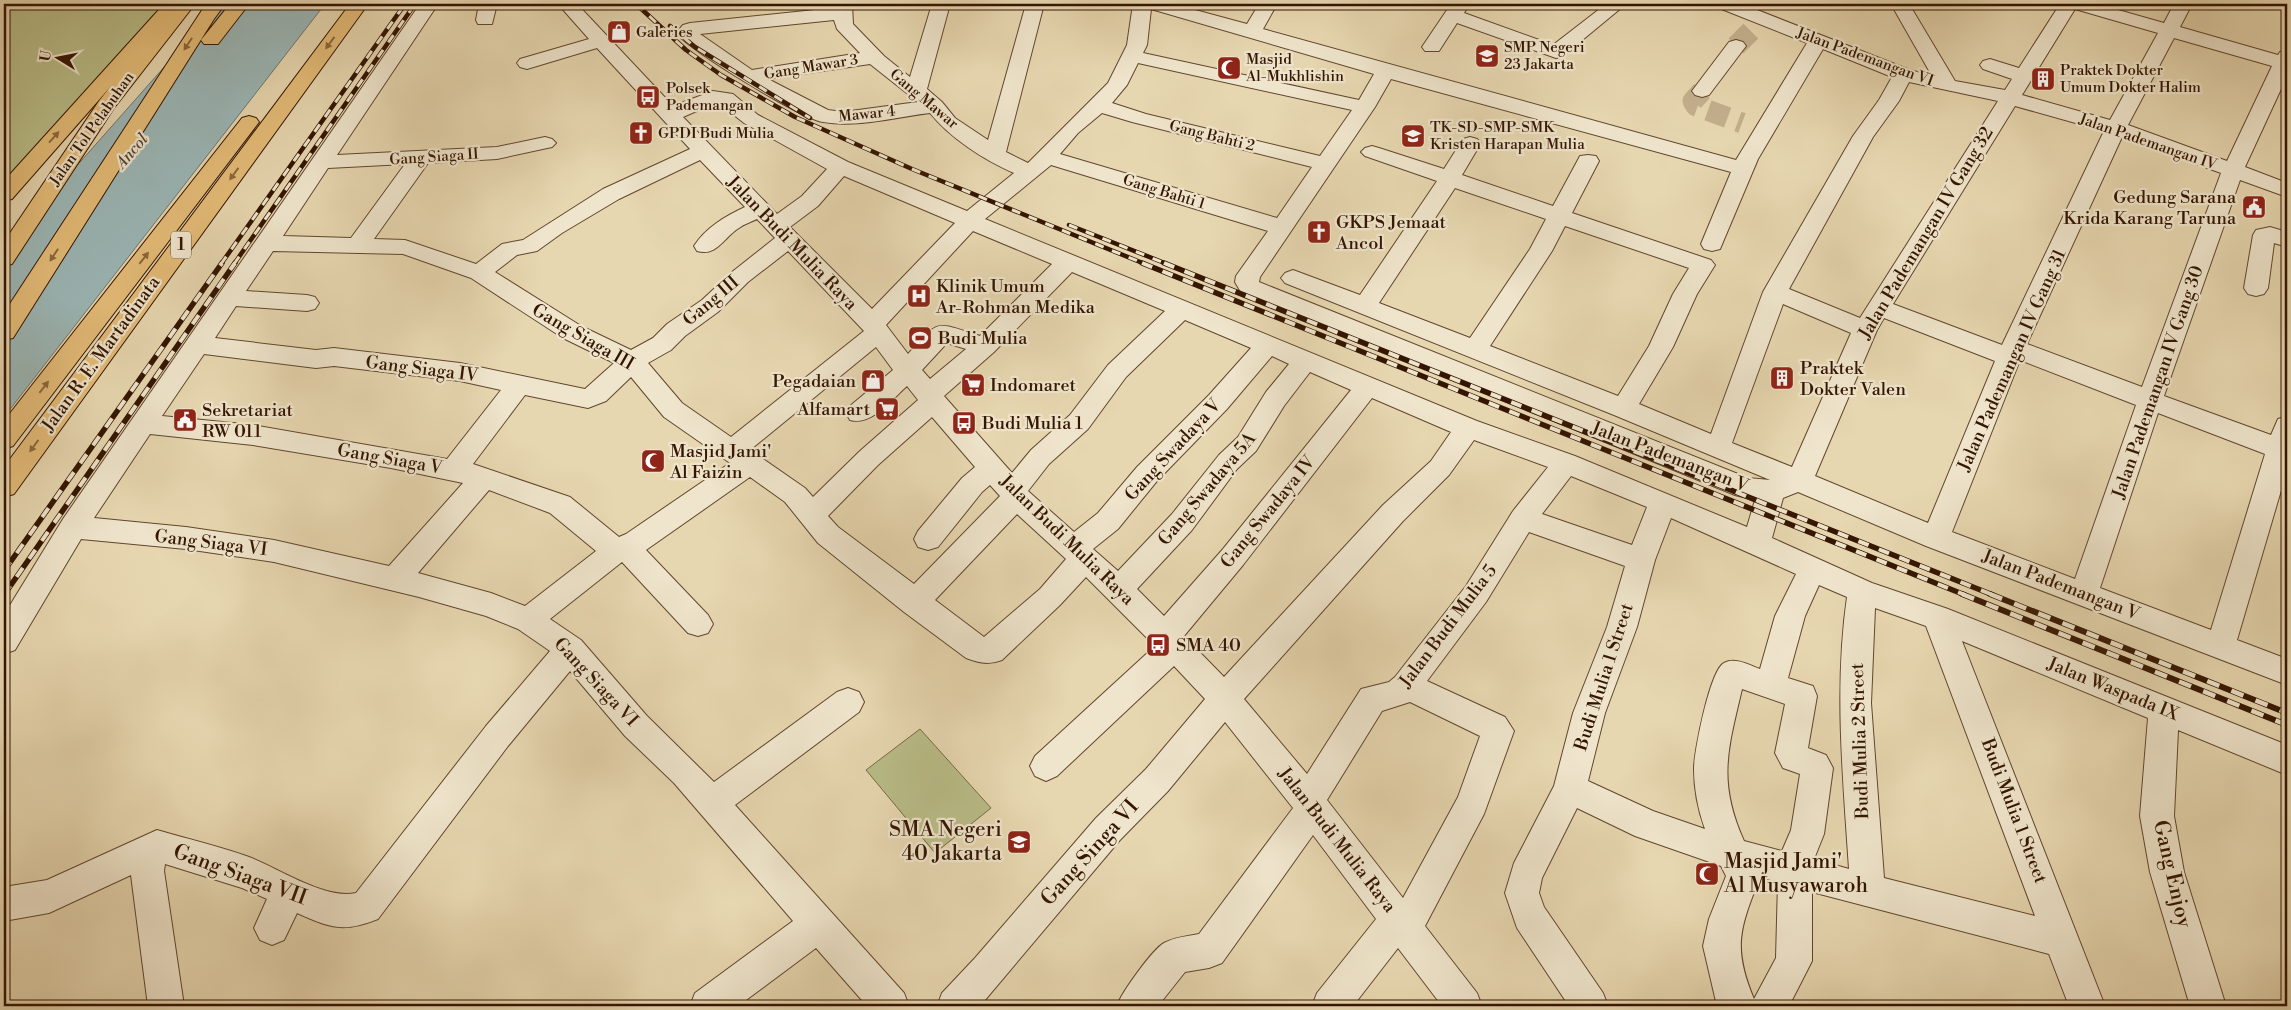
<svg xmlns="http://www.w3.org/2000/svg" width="2291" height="1010" viewBox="0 0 2291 1010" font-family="'Libre Bodoni',serif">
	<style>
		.green { fill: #b9bd88; stroke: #766944 }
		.water { fill: #9bb7b7; stroke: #72766e }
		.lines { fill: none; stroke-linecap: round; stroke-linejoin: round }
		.minor-tunnel { stroke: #c3b08d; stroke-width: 21; stroke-dasharray: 21 11; stroke-linecap: butt }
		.minor-casing { stroke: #61462d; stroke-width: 2 }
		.major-casing { stroke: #341501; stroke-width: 2 }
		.highway-casing { stroke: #341501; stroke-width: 2 }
		.minor { fill: #efe5cc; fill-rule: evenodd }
		.major { fill: #e4bc78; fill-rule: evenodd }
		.highway { fill: #e4bc78; fill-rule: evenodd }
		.rail-far2-casing { stroke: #341501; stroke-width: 4.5 }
		.rail-far1-casing { stroke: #341501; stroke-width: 5.5 }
		.rail-casing { stroke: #341501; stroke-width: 6 }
		.rail-far2 { stroke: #efe5cc; stroke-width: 3; stroke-dasharray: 9; stroke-linecap: butt }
		.rail-far1 { stroke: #efe5cc; stroke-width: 4; stroke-dasharray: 11; stroke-linecap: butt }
		.rail { stroke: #efe5cc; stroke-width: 4.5; stroke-dasharray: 13; stroke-linecap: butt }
		.oneway { fill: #8c683c }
		.labels { text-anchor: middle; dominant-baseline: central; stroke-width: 4.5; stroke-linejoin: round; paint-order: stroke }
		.far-poi-label { font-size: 15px; fill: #341501; stroke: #efe5cc; text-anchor: start }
		.far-street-label { font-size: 15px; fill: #341501; stroke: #efe5cc }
		.far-water-label { font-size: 16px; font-style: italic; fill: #534638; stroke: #efe5cc }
		.shield { fill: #efe5cc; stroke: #6c533e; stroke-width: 1 }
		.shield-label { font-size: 16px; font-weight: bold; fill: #341501 }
		.poi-label { font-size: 18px; fill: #341501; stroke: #efe5cc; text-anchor: start }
		.street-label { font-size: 18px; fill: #341501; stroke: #efe5cc }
		.near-poi-label { font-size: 21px; fill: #341501; stroke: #efe5cc; text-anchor: end }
		.near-street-label { font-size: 21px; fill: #341501; stroke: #efe5cc }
	</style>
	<rect width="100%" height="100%" fill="#e7d7b0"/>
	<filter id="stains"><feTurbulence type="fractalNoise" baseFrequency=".004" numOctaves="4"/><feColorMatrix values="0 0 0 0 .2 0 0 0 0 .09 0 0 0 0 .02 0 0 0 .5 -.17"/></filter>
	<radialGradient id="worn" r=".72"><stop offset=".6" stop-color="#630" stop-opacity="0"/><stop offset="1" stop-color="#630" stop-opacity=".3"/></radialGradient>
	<path class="green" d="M4,4H174L4,195Z
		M920,729L991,808L935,853L866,770Z"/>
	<path class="water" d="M220,4H325L4,417V248Z"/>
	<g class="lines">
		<path class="minor-tunnel" d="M1736,46L1751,31
			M1702,91L1693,101L1696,106L1742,123"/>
		<defs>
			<path id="minor" d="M420,4H438L337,155L497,147L545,137L552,139L556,143L552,147L497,159L428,163L374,239L405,240L476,264L502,244L523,240L603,189L690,149L597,48L527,69L520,67L517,63L520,59L589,39L558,4H577L673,106L713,91L733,94L758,115L848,162L967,211L1014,173C984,160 950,138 930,113C896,117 857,128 823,122C802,119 689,50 676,33L683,25L690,23L834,8V4H852L853,24L884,56L910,77L932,4H950L927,89L942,102L955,118L988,140L1026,4H1044L1006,152L1028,163L1108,83L1127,45L1133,4H1173L1247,24L1259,4H1277L1263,29L1736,160L1807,43L1719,8L1717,4H1742L1910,70L1932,76L1891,4H1909L1955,81L2005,90L2012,79L1983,69L1980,65L1983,61L1990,59L2019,68L2060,4H2097L2164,23L2174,4H2192L2180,27L2278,55L2280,52L2287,50V76L2245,167L2287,183V197L2240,180L2164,396L2271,435L2278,419L2287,416V470L2237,640L2287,659V685L1926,546L1798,492L1783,498L1772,538L1872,583L1948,609L2287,745V775L2178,730L2174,816L2184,872L2226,1006H2190L2150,872L2140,816L2148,718L1962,641L2105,1006H2069L2049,954L1812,892V961L1789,1006H1717L1703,946L1709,919L1726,876L1721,866L1635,836L1577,808L1542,878L1539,893L1544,907L1603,993L1608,1006H1569L1517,928L1505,893L1514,863L1554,786L1573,713L1607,627L1625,566L1529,532L1486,602L1427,681L1505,717L1514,731L1484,814L1425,926L1477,993L1482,1006H1442L1398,948L1353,1006H1312L1317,993L1376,919L1313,835L1222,963L1209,968L1185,972L1158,1006H1117C1121,993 1153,949 1164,943C1175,937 1188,936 1199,934L1293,808L1225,722L1168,791L1120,840L980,1006H937L942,993L975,958L1096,818L1146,769L1205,699L1174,666L1057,776L1046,781L1035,776L1030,766L1035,756L1155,646L1086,577L1060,605L1002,660C989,665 979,663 966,658L904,612L818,543L785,502L750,477L646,550L708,615L713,624L708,633L698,636L688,633L622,562L550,619L581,640L647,716L714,782L837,692L848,688L859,692L864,702L859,712L735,805L904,993L909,1006H867L816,948L738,1006H690L695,993L793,921L674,783L625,736L570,671L508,746L378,919C343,933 331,928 297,913L284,940L272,945L260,940L254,928L267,899L242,888L165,864L164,871L184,1006H148L131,875L49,913L4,921V887L47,880L157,830C187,839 219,846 249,857C278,868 325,900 356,893L486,726L550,651L518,629L486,616L419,597L274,562L186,549L81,539L15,650L4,654V615L63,519ZM1151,9L1374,74L1359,100L1143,53L1147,45ZM2075,9L2158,33L2110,120L2022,95ZM834,20L837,29L860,53L752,70L700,34ZM2174,38L2272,66L2227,161L2128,125ZM1823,49L1892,77L1879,100L1853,136L1763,292L1711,434L1639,404L1673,347L1697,294L1715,265L1711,260L1572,213L1599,161L1596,156L1588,155L1580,156L1553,206L1462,175L1481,143L1477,139L1470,137L1463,139L1444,169L1379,148L1372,146L1365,148L1361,152L1365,156L1437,181L1360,295L1293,270L1285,273L1281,278L1285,283L1614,415L1770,480L1748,478L1259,282L1260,277L1375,107L1391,79L1731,172L1701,244L1704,249L1712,251L1720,249L1758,159ZM1138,63L1352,110L1320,156L1146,114L1112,103L1127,85ZM870,64L918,102L843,112L828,110L768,79ZM1909,82L1998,101L1860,318L1789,289L1873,137L1899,101ZM715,103L720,104L744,123L827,169L802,196L777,214L683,117ZM2015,106L2104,131L2002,345L1893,304ZM1102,113L1132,122L1312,167L1277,218L1060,154L1078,133ZM2122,137L2221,173L2142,387L2027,344ZM700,160L745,207C726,216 706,227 694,246L697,251C717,257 724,237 739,228C744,224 751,222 757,219L775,238L732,272L702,300L667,324L653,338L631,350L581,326L495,272L517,255L537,251L562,233L619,199ZM405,164L351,238L283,236L328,168ZM1051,165L1268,231L1236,276L1235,282L1242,294L1735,495L1755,500L1747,527L1575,456L1477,421L985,219ZM844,176L955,223L872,309L790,227L818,206ZM1455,188L1546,219L1530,249L1470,338L1379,303ZM1565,226L1689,268L1673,294L1649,346L1618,396L1490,346L1552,251ZM973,231L1052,264L980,336C934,322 941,318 908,354L886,325ZM273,251L403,254L471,278L563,338L614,363L585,389L460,363L334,348L316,350L215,338L236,306L307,311L315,309L319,303L315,297L307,295L246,291ZM788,251L864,331L731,437L682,403L648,363L671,350L685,336L718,312L748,282ZM1072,272L1165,311L1108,365L1070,415L1031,450L1012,473L944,396L994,352ZM1783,304L1851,333L1792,467L1732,443ZM1884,318L1995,361L1928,523L1815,476L1877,330ZM1185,320L1251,348L1209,395L1137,467L1098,513L1074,532L1028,491L1049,464L1088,429L1126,377ZM947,343L966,349L930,379L922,370ZM876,347L893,370L850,406L846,413L850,420C872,426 891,400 907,386L918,400L860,451L813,497L805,488L750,450ZM204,354L316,368L334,366L460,381L501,390L447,459L253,425L162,416ZM1272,356L1289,364L1266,392L1238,437L1219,455L1172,514L1118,571L1093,549L1118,529L1157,481L1227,409ZM2020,360L2136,405L2075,579L1952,532ZM1310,372L1351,390L1223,549L1164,616L1137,589L1192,530L1237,469L1256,451L1284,406ZM631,377L664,417L730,463L626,534L619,537L570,497L473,464L525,395L588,408L606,401ZM1372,398L1451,432L1431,461L1383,505L1224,677L1184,636L1243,565ZM2158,413L2265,454L2211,630L2100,588ZM932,417L975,467L962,478L918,531L914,539L918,547L928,550L938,547L982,492L990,485L1000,496L914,584L838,527L828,516L878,465ZM150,434L253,445L391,468L463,483L389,566L274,540L186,527L94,518ZM1474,440L1548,467L1513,511L1466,586L1395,677L1389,682L1361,689L1307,774L1244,699L1403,521L1449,475ZM1571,476L1647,507L1632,545L1542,514ZM489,490L550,513L596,551L525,606L491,593L418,573ZM1017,514L1066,559L1040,589L984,637L935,600ZM1671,518L1796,574L1775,616L1760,669C1749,665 1735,657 1724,663C1710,670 1694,752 1694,769C1694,788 1698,810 1705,829L1653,811L1588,781L1605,713L1637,627L1655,560ZM1819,585L1847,597C1834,688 1843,778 1849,869L1814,859L1824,834L1833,768L1826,755L1808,748L1817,696L1813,686L1788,678L1805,616ZM1875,608L1926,626L2035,916L1884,878L1871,703ZM1742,689L1785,704L1775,753L1783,768L1800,774L1791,830L1782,851L1744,841C1717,781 1728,749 1742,689ZM1410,702L1480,736L1458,797L1403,898L1327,800L1382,711ZM1760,877L1778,882L1776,958L1754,999C1732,947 1740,928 1760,877Z
				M479,4H497L492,24H478L476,20Z
				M1451,4H1469L1464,13L1553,45L1606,4H1626L1563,56L1556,58L1457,23L1439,51H1425L1422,47Z
				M1736,40L1743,42L1746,46L1709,95L1702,97L1695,95L1692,91L1695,87L1729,42Z
				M2270,227L2287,232V247L2274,243L2268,288L2264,294L2256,296L2248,294L2244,288L2253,235L2256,230Z"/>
			<path id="major" d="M164,4H183L12,199L4,201V181Z"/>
			<path id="highway" d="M176,4H195L114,108L12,264L4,266V242L99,101Z
				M206,4H225L214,19L13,338L4,340V313Z
				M230,4H249L218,44H204L201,40Z
				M350,4H368L14,494L4,497V467Z
				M249,116L256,118L259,122L256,126L13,446L4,449V421L242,118Z"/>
		</defs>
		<use href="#minor" class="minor-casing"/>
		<use href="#major" class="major-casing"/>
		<use href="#highway" class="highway-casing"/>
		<use href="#minor" class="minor"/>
		<use href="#major" class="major"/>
		<use href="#highway" class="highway"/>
		<defs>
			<path id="rail-far2" d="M636,4L686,50L721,75L795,117L912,169L1145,264
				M670,26L695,47L810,118
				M1069,225L1167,264
				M221,264L405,4
				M234,264L415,4"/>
			<path id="rail-far1" d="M1142,263L1965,595
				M1164,263L1993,595
				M4,571L222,263
				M4,595L235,263"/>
			<path id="rail" d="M1962,594L2287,725
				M1990,594L2287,713"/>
		</defs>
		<use href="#rail-far2" class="rail-far2-casing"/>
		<use href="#rail-far1" class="rail-far1-casing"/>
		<use href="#rail" class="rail-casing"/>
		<use href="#rail-far2" class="rail-far2"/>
		<use href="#rail-far1" class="rail-far1"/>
		<use href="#rail" class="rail"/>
	</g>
	<defs><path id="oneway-solid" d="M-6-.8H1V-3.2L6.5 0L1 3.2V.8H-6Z" transform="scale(1.25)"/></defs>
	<g class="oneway">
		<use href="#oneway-solid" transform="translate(330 43) rotate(126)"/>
		<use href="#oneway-solid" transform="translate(188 44) rotate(123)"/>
		<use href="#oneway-solid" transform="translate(54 137) rotate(-48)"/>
		<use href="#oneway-solid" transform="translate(234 174) rotate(126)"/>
		<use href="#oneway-solid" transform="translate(54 255) rotate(123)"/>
		<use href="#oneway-solid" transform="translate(144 258) rotate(-52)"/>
		<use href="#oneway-solid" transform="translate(44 387) rotate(-52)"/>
		<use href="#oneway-solid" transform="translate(34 446) rotate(126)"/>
	</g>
	<defs>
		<symbol id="shop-square" viewBox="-11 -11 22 22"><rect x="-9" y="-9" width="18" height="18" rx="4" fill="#8f2418" stroke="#efe5cc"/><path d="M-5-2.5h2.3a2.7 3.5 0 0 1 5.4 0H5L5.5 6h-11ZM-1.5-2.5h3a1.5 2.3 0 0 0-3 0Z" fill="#fff"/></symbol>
		<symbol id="school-square" viewBox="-11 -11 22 22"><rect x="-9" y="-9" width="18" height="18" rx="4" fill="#8f2418" stroke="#efe5cc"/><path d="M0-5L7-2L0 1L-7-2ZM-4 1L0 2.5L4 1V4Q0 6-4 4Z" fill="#fff"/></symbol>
		<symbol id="mosque-square" viewBox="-11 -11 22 22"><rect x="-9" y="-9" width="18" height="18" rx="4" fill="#8f2418" stroke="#efe5cc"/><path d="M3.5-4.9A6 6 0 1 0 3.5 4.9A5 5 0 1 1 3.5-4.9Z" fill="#fff"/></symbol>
		<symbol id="building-square" viewBox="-11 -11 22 22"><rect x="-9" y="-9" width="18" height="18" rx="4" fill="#8f2418" stroke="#efe5cc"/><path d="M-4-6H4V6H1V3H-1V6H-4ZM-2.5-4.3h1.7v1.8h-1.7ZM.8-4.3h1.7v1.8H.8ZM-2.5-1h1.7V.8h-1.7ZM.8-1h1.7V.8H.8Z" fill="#fff"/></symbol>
		<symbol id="bus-square" viewBox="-11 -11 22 22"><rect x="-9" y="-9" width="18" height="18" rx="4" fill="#8f2418" stroke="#efe5cc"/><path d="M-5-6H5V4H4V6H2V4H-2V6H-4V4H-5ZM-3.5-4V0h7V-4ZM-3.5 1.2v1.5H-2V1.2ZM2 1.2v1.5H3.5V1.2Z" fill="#fff"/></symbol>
		<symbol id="church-square" viewBox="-11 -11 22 22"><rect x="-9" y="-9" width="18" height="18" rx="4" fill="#8f2418" stroke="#efe5cc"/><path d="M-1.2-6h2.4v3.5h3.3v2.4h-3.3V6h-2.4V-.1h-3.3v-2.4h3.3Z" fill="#fff"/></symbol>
		<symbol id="civic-square" viewBox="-11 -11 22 22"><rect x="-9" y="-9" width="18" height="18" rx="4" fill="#8f2418" stroke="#efe5cc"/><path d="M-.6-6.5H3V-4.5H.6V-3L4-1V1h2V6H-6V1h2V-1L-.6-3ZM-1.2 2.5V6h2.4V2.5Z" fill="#fff"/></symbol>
		<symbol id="hospital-square" viewBox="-11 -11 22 22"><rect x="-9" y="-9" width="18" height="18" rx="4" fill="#8f2418" stroke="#efe5cc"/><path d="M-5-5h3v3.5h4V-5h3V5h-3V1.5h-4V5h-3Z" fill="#fff"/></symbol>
		<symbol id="stadium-square" viewBox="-11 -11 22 22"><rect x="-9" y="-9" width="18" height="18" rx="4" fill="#8f2418" stroke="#efe5cc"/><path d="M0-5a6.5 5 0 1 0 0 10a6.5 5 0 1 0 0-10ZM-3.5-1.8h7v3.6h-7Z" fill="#fff"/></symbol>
		<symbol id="supermarket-square" viewBox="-11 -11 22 22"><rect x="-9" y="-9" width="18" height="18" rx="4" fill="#8f2418" stroke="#efe5cc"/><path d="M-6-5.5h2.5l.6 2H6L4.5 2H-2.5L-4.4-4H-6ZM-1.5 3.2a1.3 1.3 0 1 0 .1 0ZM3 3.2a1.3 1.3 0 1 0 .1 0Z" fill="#fff"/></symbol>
	</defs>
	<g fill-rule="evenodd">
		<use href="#shop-square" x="605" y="18" width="28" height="28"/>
		<use href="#school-square" x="1473" y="42" width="28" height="28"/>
		<use href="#mosque-square" x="1215" y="54" width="28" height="28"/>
		<use href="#building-square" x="2029" y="65" width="28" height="28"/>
		<use href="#bus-square" x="634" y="83" width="28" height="28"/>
		<use href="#church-square" x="627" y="119" width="28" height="28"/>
		<use href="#school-square" x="1399" y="122" width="28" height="28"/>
		<use href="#civic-square" x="2240" y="193" width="28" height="28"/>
		<use href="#church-square" x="1305" y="218" width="28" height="28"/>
		<use href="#hospital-square" x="905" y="282" width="28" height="28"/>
		<use href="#stadium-square" x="906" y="324" width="28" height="28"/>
		<use href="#building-square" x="1768" y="364" width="28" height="28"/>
		<use href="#shop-square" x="859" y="367" width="28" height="28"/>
		<use href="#supermarket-square" x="959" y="371" width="28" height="28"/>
		<use href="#supermarket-square" x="873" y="395" width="28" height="28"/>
		<use href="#civic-square" x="171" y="406" width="28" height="28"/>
		<use href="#bus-square" x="950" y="409" width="28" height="28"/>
		<use href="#mosque-square" x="639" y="447" width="28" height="28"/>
		<use href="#bus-square" x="1144" y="631" width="28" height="28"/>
		<use href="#school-square" x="1005" y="828" width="28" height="28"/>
		<use href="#mosque-square" x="1693" y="860" width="28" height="28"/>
	</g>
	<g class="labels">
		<g class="far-poi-label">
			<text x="636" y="32">Galeries</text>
			<text x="1504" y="47">SMP Negeri<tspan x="1504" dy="17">23 Jakarta</tspan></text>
			<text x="1246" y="59">Masjid<tspan x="1246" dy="17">Al-Mukhlishin</tspan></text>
			<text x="2060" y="70">Praktek Dokter<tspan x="2060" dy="17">Umum Dokter Halim</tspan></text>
			<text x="666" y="88">Polsek<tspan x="666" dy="17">Pademangan</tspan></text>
			<text x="1430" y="127">TK-SD-SMP-SMK<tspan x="1430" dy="17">Kristen Harapan Mulia</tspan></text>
			<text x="658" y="133">GPDI Budi Mulia</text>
		</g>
		<g class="far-street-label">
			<text transform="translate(1865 57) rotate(20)">Jalan Pademangan VI</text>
			<text transform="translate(811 67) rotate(-9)">Gang Mawar 3</text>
			<text transform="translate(924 99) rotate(40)">Gang Mawar</text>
			<text transform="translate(867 114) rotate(-6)">Mawar 4</text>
			<text transform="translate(92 129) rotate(-55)">Jalan Tol Pelabuhan</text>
			<text transform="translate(1212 136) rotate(14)">Gang Bahti 2</text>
			<text transform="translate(2148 142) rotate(19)">Jalan Pademangan IV</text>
			<text transform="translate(434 157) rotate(-4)">Gang Siaga II</text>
			<text transform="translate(1164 192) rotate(17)">Gang Bahti 1</text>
		</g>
		<g class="far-water-label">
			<text transform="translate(132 151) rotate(-49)">Ancol</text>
		</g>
		<rect class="shield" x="171" y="231.5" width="20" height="27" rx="4"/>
		<g class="shield-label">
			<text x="181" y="245">1</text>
		</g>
		<g class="poi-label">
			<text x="2236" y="197" text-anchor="end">Gedung Sarana<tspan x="2236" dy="21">Krida Karang Taruna</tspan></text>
			<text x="1336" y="222">GKPS Jemaat<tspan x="1336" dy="21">Ancol</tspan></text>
			<text x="936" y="286">Klinik Umum<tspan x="936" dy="21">Ar-Rohman Medika</tspan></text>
			<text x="938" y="338">Budi Mulia</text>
			<text x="1800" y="368">Praktek<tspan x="1800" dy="21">Dokter Valen</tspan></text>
			<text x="856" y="381" text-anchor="end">Pegadaian</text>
			<text x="990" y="385">Indomaret</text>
			<text x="870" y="409" text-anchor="end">Alfamart</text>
			<text x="202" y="410">Sekretariat<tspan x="202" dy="21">RW 011</tspan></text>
			<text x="982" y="423">Budi Mulia 1</text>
			<text x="670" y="451">Masjid Jami'<tspan x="670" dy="21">Al Faizin</tspan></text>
			<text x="1176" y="645">SMA 40</text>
		</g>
		<g class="street-label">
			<text transform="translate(1926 233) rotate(-59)">Jalan Pademangan IV Gang 32</text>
			<text transform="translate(792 243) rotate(46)">Jalan Budi Mulia Raya</text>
			<text transform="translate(711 301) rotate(-40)">Gang III</text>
			<text transform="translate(583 337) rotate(30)">Gang Siaga III</text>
			<text transform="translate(101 354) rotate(-54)">Jalan R. E. Martadinata</text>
			<text transform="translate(2012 360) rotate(-66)">Jalan Pademangan IV Gang 31</text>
			<text transform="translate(422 369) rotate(7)">Gang Siaga IV</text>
			<text transform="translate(2158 382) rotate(-71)">Jalan Pademangan IV Gang 30</text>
			<text transform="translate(1173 450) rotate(-47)">Gang Swadaya V</text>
			<text transform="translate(1670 457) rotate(21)">Jalan Pademangan V</text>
			<text transform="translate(390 459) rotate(10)">Gang Siaga V</text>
			<text transform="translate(1207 489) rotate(-50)">Gang Swadaya 5A</text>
			<text transform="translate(1268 512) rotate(-51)">Gang Swadaya IV</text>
			<text transform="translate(1067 540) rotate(44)">Jalan Budi Mulia Raya</text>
			<text transform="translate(211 543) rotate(7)">Gang Siaga VI</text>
			<text transform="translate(2061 585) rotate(21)">Jalan Pademangan V</text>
			<text transform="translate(1448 626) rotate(-53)">Jalan Budi Mulia 5</text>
			<text transform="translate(1604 677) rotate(-72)">Budi Mulia 1 Street</text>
			<text transform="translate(596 682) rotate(47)">Gang Siaga VI</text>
			<text transform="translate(2113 689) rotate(22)">Jalan Waspada IX</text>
			<text transform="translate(1860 741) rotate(-92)">Budi Mulia 2 Street</text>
			<text transform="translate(2014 811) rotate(69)">Budi Mulia 1 Street</text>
			<text transform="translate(1337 840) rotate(52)">Jalan Budi Mulia Raya</text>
		</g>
		<g class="near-poi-label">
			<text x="1002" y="830">SMA Negeri<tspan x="1002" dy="24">40 Jakarta</tspan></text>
			<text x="1724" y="862" text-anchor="start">Masjid Jami'<tspan x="1724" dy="24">Al Musyawaroh</tspan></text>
		</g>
		<g class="near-street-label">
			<text transform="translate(1090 853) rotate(-48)">Gang Singa VI</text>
			<text transform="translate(2172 874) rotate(77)">Gang Enjoy</text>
			<text transform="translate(240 875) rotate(20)">Gang Siaga VII</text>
		</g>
	</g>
	<rect width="2291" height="1010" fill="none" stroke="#e7d7b0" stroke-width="20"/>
	<rect x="5" y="5" width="2281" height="1000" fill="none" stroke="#341501" stroke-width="2.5"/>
	<rect x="10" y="10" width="2271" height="990" fill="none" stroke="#341501"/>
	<g transform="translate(58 58) rotate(280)" stroke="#efe5cc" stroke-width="4" paint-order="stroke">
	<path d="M0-4L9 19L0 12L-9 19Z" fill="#341501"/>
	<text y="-8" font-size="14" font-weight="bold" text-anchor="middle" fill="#341501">U</text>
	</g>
	<rect width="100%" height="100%" filter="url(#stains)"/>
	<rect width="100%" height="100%" fill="url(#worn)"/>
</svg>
